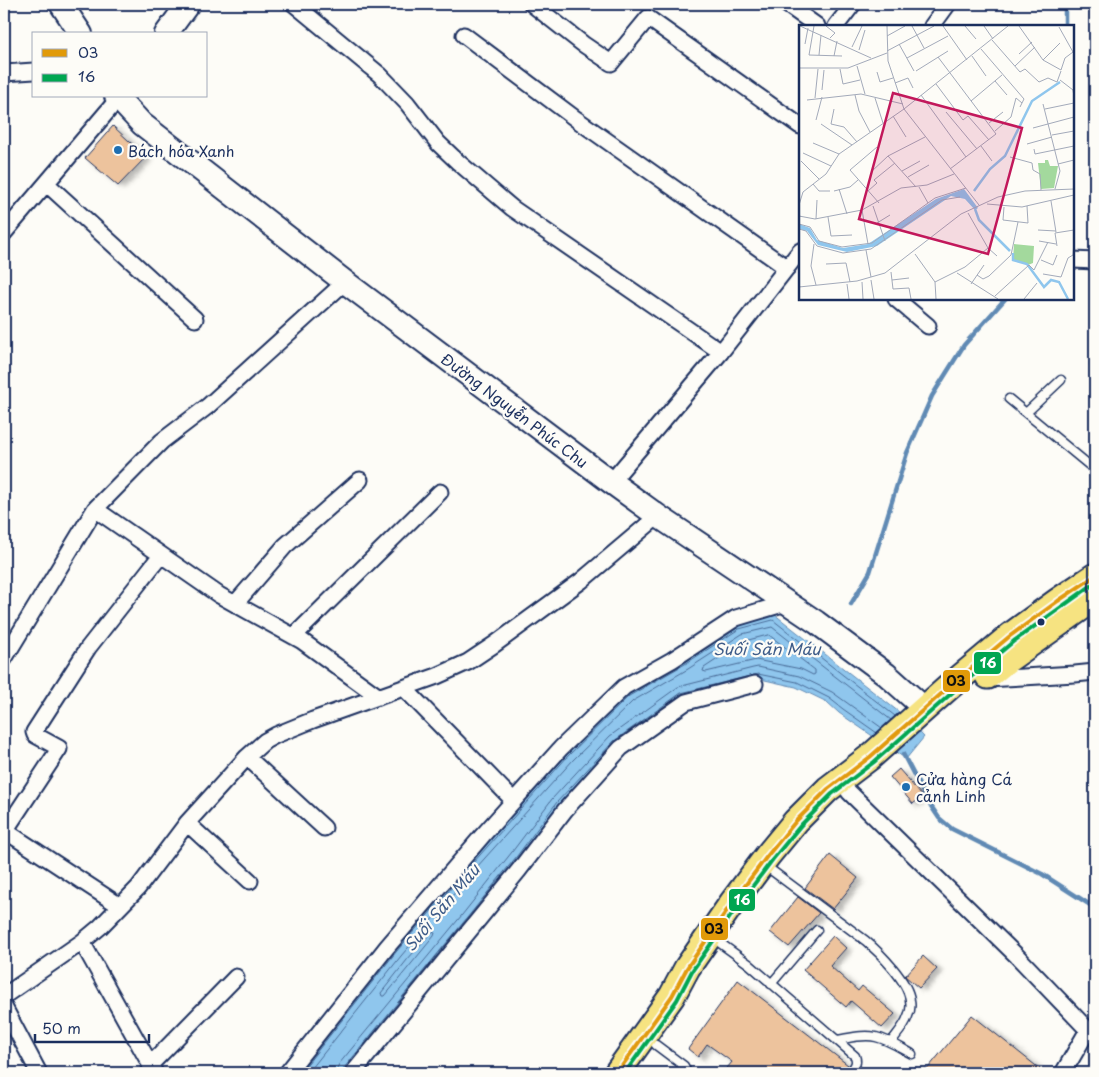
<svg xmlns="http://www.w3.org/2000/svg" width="1099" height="1077" viewBox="0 0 1099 1077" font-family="'Playpen Sans',sans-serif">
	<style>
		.water { fill: #8fc6ed; stroke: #618ab4 }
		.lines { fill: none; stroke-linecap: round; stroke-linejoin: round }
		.shore { stroke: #496b97; stroke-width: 1 }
		.stream { stroke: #618ab4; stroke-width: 4.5 }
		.building { fill: #edc39d; stroke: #1b2f5e; filter: url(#shadow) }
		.lane-casing { stroke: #1b2f5e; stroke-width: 11 }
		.street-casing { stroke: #1b2f5e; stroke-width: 19 }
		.secondary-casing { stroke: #1b2f5e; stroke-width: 26 }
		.primary-casing { stroke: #1b2f5e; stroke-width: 29 }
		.lane { stroke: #fdfcf7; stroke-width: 8 }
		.street { stroke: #fdfcf7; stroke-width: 15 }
		.secondary { stroke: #fdfcf7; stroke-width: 22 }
		.primary { stroke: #f6e381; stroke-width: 25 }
		.bus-1-casing { stroke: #fdfcf7; stroke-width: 8 }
		.bus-2-casing { stroke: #fdfcf7; stroke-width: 8 }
		.bus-1 { stroke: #e19a09; stroke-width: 4 }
		.bus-2 { stroke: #00a651; stroke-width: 4 }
		.poi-dot { fill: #1f6fb2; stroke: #fdfcf7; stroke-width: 2 }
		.bus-dot { fill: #1b2f5e; stroke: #fdfcf7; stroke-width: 2 }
		.labels { text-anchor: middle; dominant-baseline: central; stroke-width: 4.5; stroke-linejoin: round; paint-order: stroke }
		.poi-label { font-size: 15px; fill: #1b2f5e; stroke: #fdfcf7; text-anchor: start }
		.street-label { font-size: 15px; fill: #1b2f5e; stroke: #fdfcf7 }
		.water-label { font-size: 16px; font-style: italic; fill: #3e5c89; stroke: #fdfcf7 }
		.inset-river { fill: none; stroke: #8fc6ed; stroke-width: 2.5 }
		.inset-road { fill: none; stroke: #a3aaba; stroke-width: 1 }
		.view { fill: #c2185b; fill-opacity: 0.15; stroke: #c2185b; stroke-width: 2.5 }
		.inset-edge { fill: none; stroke: #1b2f5e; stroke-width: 2.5 }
		.line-badge { stroke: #fdfcf7; stroke-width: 2 }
		.badge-label { font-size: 14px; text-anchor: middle; font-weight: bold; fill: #fff }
		.pale-badge-label { font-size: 14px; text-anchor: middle; font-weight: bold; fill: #111 }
	</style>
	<defs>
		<filter id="shadow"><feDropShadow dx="5.5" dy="3" stdDeviation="2.5" flood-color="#0004"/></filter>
	</defs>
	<rect width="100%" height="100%" fill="#fdfcf7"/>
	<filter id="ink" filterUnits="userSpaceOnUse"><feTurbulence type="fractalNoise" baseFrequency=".02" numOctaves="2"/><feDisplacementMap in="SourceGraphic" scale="10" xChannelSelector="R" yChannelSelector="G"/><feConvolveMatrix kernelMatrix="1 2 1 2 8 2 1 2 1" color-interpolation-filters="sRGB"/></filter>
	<g filter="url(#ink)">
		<path class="water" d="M774,614L904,716L924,737L906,759L839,713L827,702L796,687L756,678L684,697L618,744L521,859L346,1073H294L392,949L565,753L627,692L737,624Z"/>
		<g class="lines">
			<path class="shore" d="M769,635L815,670V674L813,675L801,669L756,660L706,672L703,671L704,668L745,641Z
				M432,932L435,933L434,936L385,996H382L381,993L407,960Z
				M300,1073L396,952L472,864L568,756L629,696L685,664L739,629L773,620L895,716
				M308,1073L401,956L476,868L573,760L633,701L688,669L742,634L772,627L891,720
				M336,1073L337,1069L339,1064L462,915L512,852L552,799L610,736L678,687L753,668L758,667L799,676L832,692L882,728
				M343,1073L344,1068L467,918L517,856L557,802L614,741L681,693L758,674L797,682L829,698L843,709L877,733"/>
			<path class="stream" d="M1065,26V4
				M851,604L870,572L907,453L932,396L964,345L1005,299
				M903,754L927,800L939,818L952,829L1042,874L1095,908"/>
		</g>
		<path class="building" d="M113,126L146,157L118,186L85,158Z
			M899,769L922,796L913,804L890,777Z
			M830,855L858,878L833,909L805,888Z
			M798,897L819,913L789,947L770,932Z
			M833,936L846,948L830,966L858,991L862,986L895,1014L882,1028L851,1001L846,1007L803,970Z
			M923,956L937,969L919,988L905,976Z
			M738,980L848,1065L841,1073H723L732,1062L707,1044L698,1057L688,1049Z
			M972,1015L1045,1073H924Z"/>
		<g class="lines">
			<defs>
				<path id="lane" d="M1095,363V364
					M1009,399L1095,470
					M1026,413L1061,380
					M771,870L866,941C880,953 908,981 910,1000C911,1005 910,1012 908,1016C905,1026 897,1034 891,1042
					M720,943L749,964L855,1056C858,1064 854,1067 849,1073
					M771,984L817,930
					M837,1040C850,1038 863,1034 876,1037C889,1040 901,1048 912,1054
					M656,1045L684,1066L687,1073"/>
				<path id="street" d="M294,4L380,75L407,103L438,143L458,162L512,208L721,352
					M532,4L583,44L611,63L648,18L800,126
					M786,4L817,26
					M836,26L853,4
					M932,26L948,4
					M464,35L576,119L787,268
					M4,73L34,71
					M47,184L195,319
					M4,233L118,99
					M1073,260L1095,261
					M896,299L928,326
					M611,482L721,352L800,251
					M95,509L219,595L302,641L379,697
					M235,604L285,546L360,480
					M294,636L440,492
					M4,659L95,509L162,441L208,406L345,282
					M986,679L1075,674L1095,672
					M404,688L514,801
					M247,757L324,828
					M849,792L1017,956L1088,1030L1095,1034
					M187,823L250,881
					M4,830L120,906
					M5,831L59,749V748L35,735L34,732L88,648L161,555
					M82,942L155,1073
					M4,996L82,942L100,927L138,888L187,823L247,757L265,741L276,735L313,720L437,676L468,662L495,644L581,581L658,516
					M4,1007L39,1073
					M150,1065L236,977
					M287,1073L387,947L483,835L561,748L624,687L672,660L736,618L786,603
					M353,1073L519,870L565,810L621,748L686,702L755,684
					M1063,1073L1088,1030"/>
				<path id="secondary" d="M61,4L81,34
					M166,34L188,4
					M116,96L142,124L345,282L611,482L658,516L816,622L886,674L924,708"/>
				<path id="primary" d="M988,676L1006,661L1095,598
					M617,1073L672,996L687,968L732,903L768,855L796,821L828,789L870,757L949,687L1010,636L1058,601L1095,576"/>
			</defs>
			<use href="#lane" class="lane-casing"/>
			<use href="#street" class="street-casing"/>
			<use href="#secondary" class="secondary-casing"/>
			<use href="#primary" class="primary-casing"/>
			<use href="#lane" class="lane"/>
			<use href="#street" class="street"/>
			<use href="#secondary" class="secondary"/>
			<use href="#primary" class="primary"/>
			<defs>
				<path id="bus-1" d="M617,1073L672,996L687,968L732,903L768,855L796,821L828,789L870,757L949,687L1010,636L1058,601L1095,576"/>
				<path id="bus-2" d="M625,1073L677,1000L692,971L737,907L773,859L801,825L832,794L874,762L953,692L1014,641L1095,583"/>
			</defs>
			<use href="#bus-1" class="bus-1-casing"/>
			<use href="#bus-2" class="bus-2-casing"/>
			<use href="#bus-1" class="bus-1"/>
			<use href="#bus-2" class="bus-2"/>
		</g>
	</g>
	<g class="poi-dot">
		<circle cx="118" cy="150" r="5"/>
		<circle cx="906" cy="787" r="5"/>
	</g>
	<circle class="bus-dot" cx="1041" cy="622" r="4.5"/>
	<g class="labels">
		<g class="poi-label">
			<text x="128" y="150">Bách hóa Xanh</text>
			<text x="916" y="778">Cửa hàng Cá<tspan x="916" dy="17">cảnh Linh</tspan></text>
		</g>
		<g class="street-label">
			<text transform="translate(515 410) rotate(37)">Đường Nguyễn Phúc Chu</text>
		</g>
		<g class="water-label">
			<text x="767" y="648">Suối Săn Máu</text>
			<text transform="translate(441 907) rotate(-50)">Suối Săn Máu</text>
		</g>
	</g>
	<g transform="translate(799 25)">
		<rect width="275" height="275" fill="#fdfcf7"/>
		<path d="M246,135H249L251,141H259L255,163L242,164L239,138H246ZM215,219L235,221L234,238L229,240L214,235Z" fill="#a3d99d"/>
		<path d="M165,164L179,183L176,185L166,174L152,171L78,221L48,227L19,220L8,206L0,204V199L11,203L18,215L44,223L69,219L137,174Z" fill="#8fc6ed"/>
		<path class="inset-river" d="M175,166L191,144L206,131L233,76L261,57M176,184L180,195L211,226M214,228V235L228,239L245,262L252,255L260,257L269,274"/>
		<path class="inset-road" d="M1,1L72,33M15,1L10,30L43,31M27,1L36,8L31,13M88,1L89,36L105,84L180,180M113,1L125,23M144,1L168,35M166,1L177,14M185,1L194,14M220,1L244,35L262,45L266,33L274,27L260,2M88,11L106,1M193,15L221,47L226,44L240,57L249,53L258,57L262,46M6,19L9,3M100,19L115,46M53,22L63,1M182,24L225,74L221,82M60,25L66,5M88,26L135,1M220,29L233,17M20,30L22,10M35,31L38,16M173,31L187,51M139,32L197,109L151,144M108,33L149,11M244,35L261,18M58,41L66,69M216,41L236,22M0,43H49L88,28M41,44L44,59L61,55M117,46L149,26M78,47L81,57L94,53M261,55L274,65L275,72M196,56L208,70M96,58L109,53L114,63M137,59L164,95L169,91L190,115M23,65L25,45M56,70L60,86L71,107M122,70L167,132M16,73L19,44M76,73L84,98M8,75L62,69L104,79M172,76L203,50M244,79L261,146L256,164M35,84L32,99L45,102L58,117M246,84L275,78M147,87L178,124M94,91L107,112M17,95L23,72M190,98L204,87M22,99L53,120M234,103L275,92M196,106L212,92L217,73L223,78M253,110L275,106M14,118L40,129M228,119L253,112M182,121L193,136M78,122L51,145L80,178M235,124L236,129L275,121M4,128L32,141M89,131L117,162M211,132L233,138L234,145L241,149L242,165M2,136L20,154M259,139L275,135M103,146L121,136M72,147L89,131L126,112M109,152L130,140M14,159L20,166H31M120,162L129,178M40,164L48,189M35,166L51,162L59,155M69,166L78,158L75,155L96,138M252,176L257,207M188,179L223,182L275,170M0,180L4,167L27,149L40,129L105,84L209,1M74,181L86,216M205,182L204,195L229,198L228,181M63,185L69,219M169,188L189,223L198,231M0,191L16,194L63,185L102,163L128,160L155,149M29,192L32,211L53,210M17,194L18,175M78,198L91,190M0,199L11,202L20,216L43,222L73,218L136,173L167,163M0,204L7,206L18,221L44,228L72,224L143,175L161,172M239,205L257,206M240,216L257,219M15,219L12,241L17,260M258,221L256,208L275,205M67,225L72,252M116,229L136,257L137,274M242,235L254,240L258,230M27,239L47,238L51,257M92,247L94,264L110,263L112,274M158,248L199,274M244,249L262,252L269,233L274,230L275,216M178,250L184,254L190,251L212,230L219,197M72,255L75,274M93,255L110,253M63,257L64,274M136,257L166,242L189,223M48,259L50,274M172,259L185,240M0,262L58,256L86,248L162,189L199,172L226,166L275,164M196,271L230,240L235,245L249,217M225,274L238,258"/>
		<path class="view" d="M94,68L223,103L189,229L60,194Z"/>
		<rect width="275" height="275" class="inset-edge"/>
	</g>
	<g class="line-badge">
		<rect x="973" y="651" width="29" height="24" rx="5" fill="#00a651"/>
		<rect x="942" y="669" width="29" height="24" rx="5" fill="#e19a09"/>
		<rect x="728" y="888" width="28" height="24" rx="5" fill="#00a651"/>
		<rect x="700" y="917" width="29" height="24" rx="5" fill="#e19a09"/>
	</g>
	<g class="badge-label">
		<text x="988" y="668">16</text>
		<text x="742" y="905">16</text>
	</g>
	<g class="pale-badge-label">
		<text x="956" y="686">03</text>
		<text x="714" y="934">03</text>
	</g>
	<rect width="1099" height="1077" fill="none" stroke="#fdfcf7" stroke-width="20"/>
	<rect x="10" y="10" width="1079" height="1057" fill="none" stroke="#1b2f5e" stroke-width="2" filter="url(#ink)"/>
	<rect x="32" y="32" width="175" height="65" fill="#fdfcf7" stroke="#a3aaba"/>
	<rect x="42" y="49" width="25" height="8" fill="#e19a09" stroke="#a3aaba"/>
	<text x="78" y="58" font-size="15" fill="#1b2f5e">03</text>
	<rect x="42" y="74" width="25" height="8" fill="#00a651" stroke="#a3aaba"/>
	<text x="78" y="82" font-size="15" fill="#1b2f5e">16</text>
	<path d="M35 1034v8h114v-8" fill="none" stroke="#1b2f5e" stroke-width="2.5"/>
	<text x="42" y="1034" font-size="15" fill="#1b2f5e" stroke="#fdfcf7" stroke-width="4" paint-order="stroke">50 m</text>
</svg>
